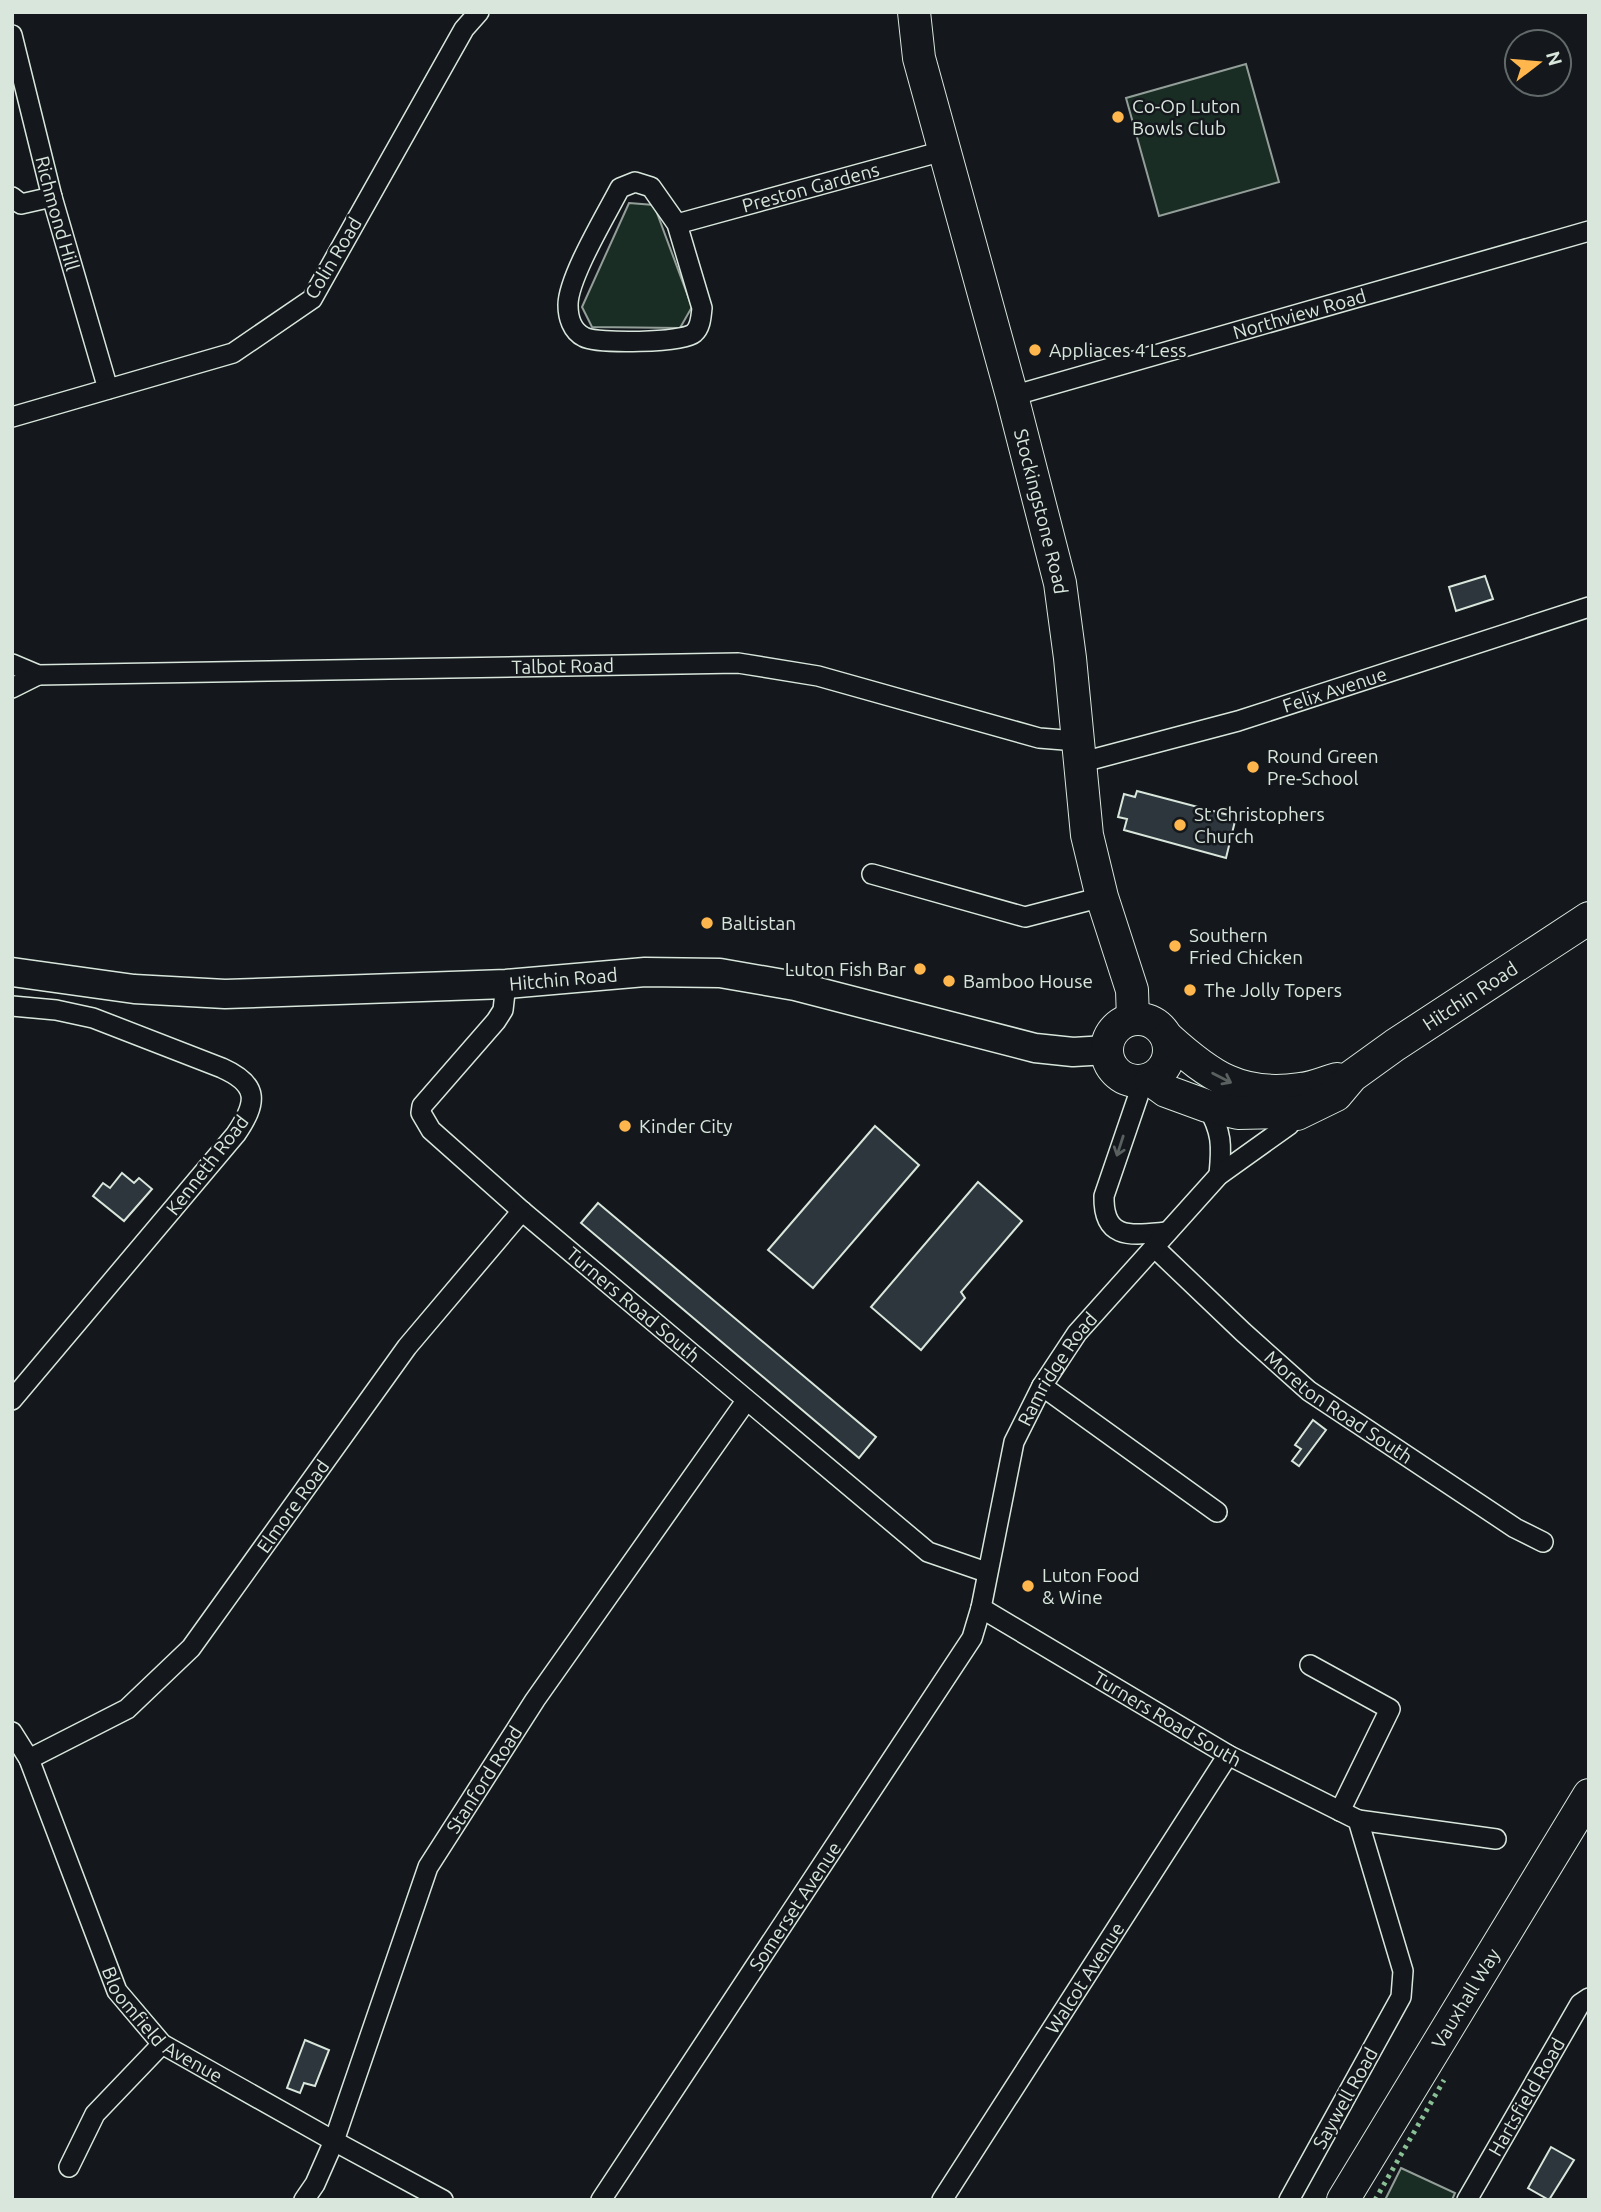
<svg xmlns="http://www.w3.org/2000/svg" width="1601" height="2212" viewBox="0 0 1601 2212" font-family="Ubuntu,sans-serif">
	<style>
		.green { fill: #1a2d24; stroke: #939e99; stroke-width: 2 }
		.building { fill: #2c363c; stroke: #d8e6dc; stroke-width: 2 }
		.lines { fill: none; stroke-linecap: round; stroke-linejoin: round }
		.street-casing { stroke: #d8e6dc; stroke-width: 22 }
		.secondary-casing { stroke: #d8e6dc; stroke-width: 31 }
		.primary-casing { stroke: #d8e6dc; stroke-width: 34 }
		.street { stroke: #14181c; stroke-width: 19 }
		.secondary { stroke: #14181c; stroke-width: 28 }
		.primary { stroke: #14181c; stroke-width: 32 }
		.hedge { stroke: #8ac095; stroke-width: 5; stroke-dasharray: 3.5 5; stroke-linecap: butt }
		.oneway { stroke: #59605f }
		.poi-dot { fill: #ffb74d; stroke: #14181c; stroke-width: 2.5 }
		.labels { text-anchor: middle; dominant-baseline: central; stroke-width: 5; stroke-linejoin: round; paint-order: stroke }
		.poi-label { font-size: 19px; fill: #d8e6dc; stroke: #14181c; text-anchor: start }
		.street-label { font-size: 19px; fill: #d8e6dc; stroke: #14181c }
	</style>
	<rect width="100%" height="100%" fill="#14181c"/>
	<path class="green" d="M1246,64L1279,182L1159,216L1126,98Z
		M629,203L654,205L692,307L680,328L592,327L582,307Z
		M1401,2168L1455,2193L1452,2200H1385Z"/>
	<path class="building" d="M1485,576L1493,599L1456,611L1449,587Z
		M1137,791L1236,817L1226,858L1124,830L1127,819L1118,817L1124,794L1135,797Z
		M875,1126L919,1165L813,1288L768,1250Z
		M122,1173L134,1183L139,1178L152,1189L124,1221L93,1196L103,1183L110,1188Z
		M978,1182L1022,1221L961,1292L965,1298L921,1350L871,1307Z
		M598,1203L876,1437L859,1458L581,1223Z
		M1313,1420L1326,1430L1299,1466L1292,1461L1301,1449L1295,1445Z
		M305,2040L329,2050L315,2086L304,2083L300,2093L287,2088Z
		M1551,2147L1574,2160L1549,2200L1528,2188Z"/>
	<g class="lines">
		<defs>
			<g id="street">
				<path id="s1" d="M12,35L52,197L108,389"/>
				<path d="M12,197L21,204L52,197"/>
				<path id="s2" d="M677,224L702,308C701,316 701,327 694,333C683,343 597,344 584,337C572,331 568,317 568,305C568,278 606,215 620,188L635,182L651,187L677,224L943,151"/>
				<path id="s3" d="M1012,396L1589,231"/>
				<path d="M12,417L233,353L312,299L464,29L479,12"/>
				<path id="s4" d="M12,664L38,675L738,663L818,676L1039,738L1077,741"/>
				<path d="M12,688L38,675"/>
				<path id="s5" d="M1079,763L1238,721L1589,607"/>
				<path d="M872,874L1025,917L1102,897"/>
				<path id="s6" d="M506,984L503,1010L496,1021L422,1106L421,1113L431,1130L522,1211L928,1552L986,1572"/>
				<path d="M12,1006L56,1010L93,1018L222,1068C260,1085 257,1103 236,1134L12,1400"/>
				<path d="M1143,1082L1104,1196C1103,1241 1132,1235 1167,1232"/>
				<path d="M1207,1106C1222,1132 1222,1145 1219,1175"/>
				<path id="s7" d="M1154,1247L1243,1332L1309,1391L1515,1528L1543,1542"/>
				<path d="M1042,1386L1217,1512"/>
				<path id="s8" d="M981,1608L1228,1755L1358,1820L1403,1971L1401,1997L1289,2200"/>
				<path d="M1310,1665L1390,1709L1340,1811"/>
				<path id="s9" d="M12,1732L29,1759L117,1991L162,2044L334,2141L443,2200"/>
				<path id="s10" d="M29,1759L127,1709L191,1648L407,1347L522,1211"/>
				<path d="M1358,1820L1496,1839"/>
				<path d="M69,2167L95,2114L162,2044"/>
				<path id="s11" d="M304,2200L315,2184L334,2141L428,1867L535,1700L746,1401"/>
				<path id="s12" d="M601,2200L972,1638L981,1608L1014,1442L1042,1386L1077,1333L1219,1175L1289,1125L1297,1114"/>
				<path id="s13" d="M942,2200L1228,1755"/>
				<path id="s14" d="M1467,2200L1580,2004L1589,1998"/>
			</g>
			<g id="secondary">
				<path id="s15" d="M12,972L134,989L225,994L506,984L645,972L720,973L795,986L1035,1048L1073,1052L1107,1050"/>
			</g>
			<g id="primary">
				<path id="s16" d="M914,12L919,58L1012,396L1060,583L1070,658L1087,835L1102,897L1132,990L1133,1019"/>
				<circle cx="1138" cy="1050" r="31"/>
				<path d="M1168,1038C1210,1076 1241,1098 1300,1089C1313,1088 1325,1082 1337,1079"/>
				<path id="s17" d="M1151,1080L1166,1091L1207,1106L1238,1113L1282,1112L1297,1114L1336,1095L1352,1076L1395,1045L1589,918"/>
				<path id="s18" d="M1343,2200L1589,1795"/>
			</g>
		</defs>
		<use href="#street" class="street-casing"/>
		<use href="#secondary" class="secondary-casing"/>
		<use href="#primary" class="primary-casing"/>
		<use href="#street" class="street"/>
		<use href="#secondary" class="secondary"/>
		<use href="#primary" class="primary"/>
		<path class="hedge" d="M1375,2200L1444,2080"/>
	</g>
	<defs><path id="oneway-shaft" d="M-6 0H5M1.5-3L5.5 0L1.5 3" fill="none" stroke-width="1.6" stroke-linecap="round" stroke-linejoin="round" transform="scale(1.75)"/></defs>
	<g class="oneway">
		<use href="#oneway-shaft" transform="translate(1222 1078) rotate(27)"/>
		<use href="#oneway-shaft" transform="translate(1120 1146) rotate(108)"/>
	</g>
	<g class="poi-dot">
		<circle cx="1118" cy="117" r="7"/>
		<circle cx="1035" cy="350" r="7"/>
		<circle cx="1253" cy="767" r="7"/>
		<circle cx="1180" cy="825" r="7"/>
		<circle cx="707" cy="923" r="7"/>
		<circle cx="1175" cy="946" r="7"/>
		<circle cx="920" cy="969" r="7"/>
		<circle cx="949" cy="981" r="7"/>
		<circle cx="1190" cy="990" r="7"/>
		<circle cx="625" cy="1126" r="7"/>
		<circle cx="1028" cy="1586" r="7"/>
	</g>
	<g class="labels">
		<g class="poi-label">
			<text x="1132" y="106">Co-Op Luton<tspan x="1132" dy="22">Bowls Club</tspan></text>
			<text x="1049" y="350">Appliaces 4 Less</text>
			<text x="1267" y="756">Round Green<tspan x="1267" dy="22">Pre-School</tspan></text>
			<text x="1194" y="814">St Christophers<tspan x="1194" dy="22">Church</tspan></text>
			<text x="721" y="923">Baltistan</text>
			<text x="1189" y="935">Southern<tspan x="1189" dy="22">Fried Chicken</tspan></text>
			<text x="906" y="969" text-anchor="end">Luton Fish Bar</text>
			<text x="963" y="981">Bamboo House</text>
			<text x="1204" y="990">The Jolly Topers</text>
			<text x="639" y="1126">Kinder City</text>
			<text x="1042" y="1575">Luton Food<tspan x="1042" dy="22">&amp; Wine</tspan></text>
		</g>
		<g class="street-label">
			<text stroke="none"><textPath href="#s2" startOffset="609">Preston Gardens</textPath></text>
			<text stroke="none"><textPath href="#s1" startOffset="184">Richmond Hill</textPath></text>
			<text transform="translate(333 258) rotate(-59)">Colin Road</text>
			<text stroke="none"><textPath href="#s3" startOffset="299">Northview Road</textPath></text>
			<text stroke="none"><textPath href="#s16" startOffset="516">Stockingstone Road</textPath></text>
			<text stroke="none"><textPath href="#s4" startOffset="553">Talbot Road</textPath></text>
			<text stroke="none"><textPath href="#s5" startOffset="266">Felix Avenue</textPath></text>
			<text stroke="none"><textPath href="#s15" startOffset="553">Hitchin Road</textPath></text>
			<text stroke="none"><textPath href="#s17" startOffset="364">Hitchin Road</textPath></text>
			<text transform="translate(207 1165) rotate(-52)">Kenneth Road</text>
			<text stroke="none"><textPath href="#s6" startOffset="446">Turners Road South</textPath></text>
			<text stroke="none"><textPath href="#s12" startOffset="959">Ramridge Road</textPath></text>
			<text stroke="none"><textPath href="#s7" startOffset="245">Moreton Road South</textPath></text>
			<text stroke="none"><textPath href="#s10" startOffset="373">Elmore Road</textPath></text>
			<text stroke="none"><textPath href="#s8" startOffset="217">Turners Road South</textPath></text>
			<text stroke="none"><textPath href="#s11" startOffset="460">Stanford Road</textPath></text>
			<text stroke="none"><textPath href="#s12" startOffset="352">Somerset Avenue</textPath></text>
			<text stroke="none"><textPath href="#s13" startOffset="264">Walcot Avenue</textPath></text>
			<text stroke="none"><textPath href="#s18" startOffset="236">Vauxhall Way</textPath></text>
			<text stroke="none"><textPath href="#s9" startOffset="336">Bloomfield Avenue</textPath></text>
			<text stroke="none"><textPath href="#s14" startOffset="119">Hartsfield Road</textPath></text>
			<text transform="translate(1345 2098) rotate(-61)">Saywell Road</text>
		</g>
	</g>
	<rect width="1601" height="2212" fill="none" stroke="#d8e6dc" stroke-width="28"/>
	<g transform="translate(1538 63) rotate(74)"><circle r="33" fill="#14181c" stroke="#626a69" stroke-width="2"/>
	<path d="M0-5L12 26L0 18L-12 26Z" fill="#ffb74d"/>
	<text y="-10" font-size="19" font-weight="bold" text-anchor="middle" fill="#d8e6dc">N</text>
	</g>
</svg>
